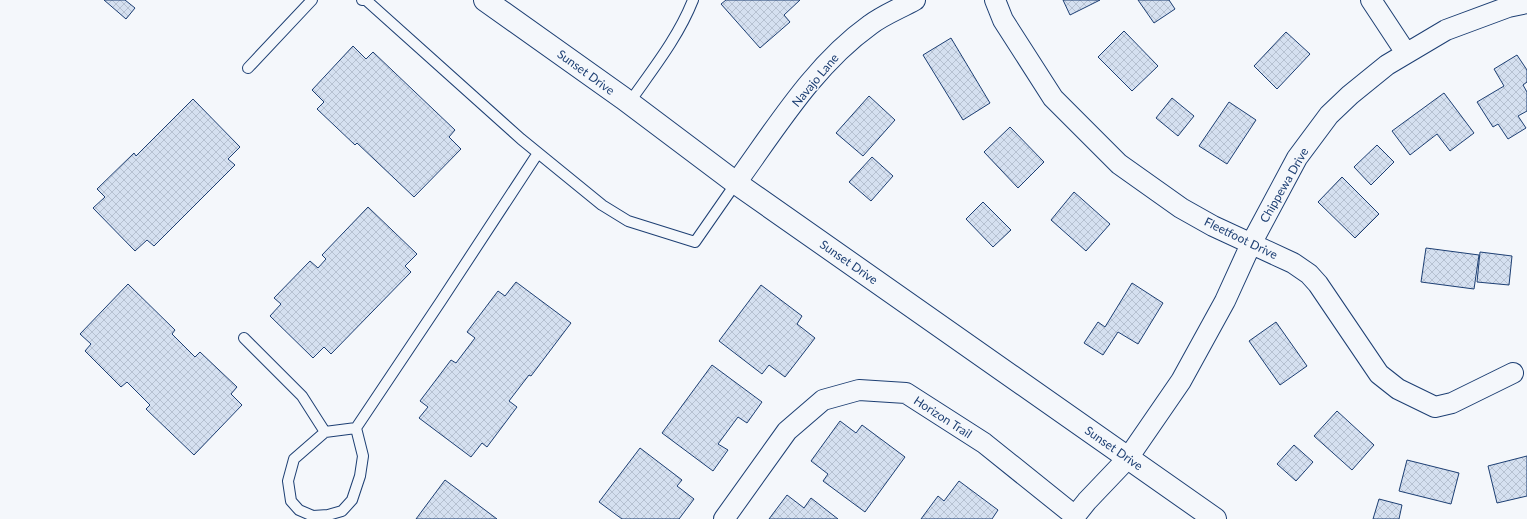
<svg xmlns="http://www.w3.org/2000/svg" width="1527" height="519" viewBox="0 0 1527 519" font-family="Lato,sans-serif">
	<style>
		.building { fill: url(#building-cross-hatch); stroke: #1d3f73 }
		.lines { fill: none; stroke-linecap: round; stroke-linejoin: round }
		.lane-casing { stroke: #1d3f73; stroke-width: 12 }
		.street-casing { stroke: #1d3f73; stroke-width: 22 }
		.secondary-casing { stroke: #1d3f73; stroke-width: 24 }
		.lane { stroke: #f4f7fb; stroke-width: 10 }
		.street { stroke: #f4f7fb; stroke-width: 20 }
		.secondary { stroke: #f4f7fb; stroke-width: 22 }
		.labels { text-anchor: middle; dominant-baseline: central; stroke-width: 3; stroke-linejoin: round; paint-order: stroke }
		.street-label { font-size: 12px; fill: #1d3f73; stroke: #f4f7fb }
	</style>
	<defs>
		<pattern id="building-cross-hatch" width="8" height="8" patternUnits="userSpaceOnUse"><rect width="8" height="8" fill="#d5e0f0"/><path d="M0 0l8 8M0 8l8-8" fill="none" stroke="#b6c1d1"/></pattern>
	</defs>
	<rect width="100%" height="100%" fill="#f4f7fb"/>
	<path class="building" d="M104,0H125L135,8L126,19Z
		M726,0H800L784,15L790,22L760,48L721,4Z
		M1063,0H1100L1070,15Z
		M1138,0H1169L1175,9L1154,23Z
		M1124,31L1158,66L1132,91L1098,57Z
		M1286,32L1310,54L1277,89L1254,66Z
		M951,38L990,103L963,120L923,55Z
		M353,46L366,59L373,52L455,130L449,137L461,149L414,197L357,143L355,145L317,109L324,102L312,90Z
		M1517,55L1527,70V82L1523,85L1527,92V111L1518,116L1526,128L1508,139L1498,124L1493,127L1477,102L1504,86L1494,69Z
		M1444,93L1474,133L1450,151L1437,134L1410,155L1392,131Z
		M869,96L895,120L863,156L836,133Z
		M1172,98L1194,116L1178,136L1156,118Z
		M193,99L240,147L228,159L235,165L154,246L147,240L135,251L93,208L105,197L97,189L134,153L136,156Z
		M1229,102L1256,120L1227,164L1199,146Z
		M1010,127L1044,162L1018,188L984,152Z
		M1377,145L1394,162L1371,185L1354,167Z
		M872,157L893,176L871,201L849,182Z
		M1342,177L1379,214L1355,238L1318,202Z
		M1074,192L1110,224L1086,251L1051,220Z
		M983,202L1011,230L993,247L966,219Z
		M368,207L417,254L405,266L411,272L331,354L324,347L313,358L270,316L281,304L274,298L310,261L318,268L326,259L322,255Z
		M1426,248L1479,255L1474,289L1421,282Z
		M1480,252L1512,256L1509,285L1477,282Z
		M516,282L571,323L531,376L529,375L509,401L517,407L487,447L482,443L471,457L419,418L428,407L420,401L451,360L456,363L475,338L467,332L498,291L505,296Z
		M1132,283L1163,303L1138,344L1118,332L1103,355L1084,343L1098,322L1105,327Z
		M128,284L175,330L172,334L195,357L200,352L237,387L231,394L242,405L194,455L146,409L150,405L127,382L121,387L85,351L91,344L80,334Z
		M761,285L802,316L797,324L815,338L785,377L769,365L762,374L719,341Z
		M1276,322L1307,366L1280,385L1249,341Z
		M712,365L762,402L747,423L738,417L718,444L728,450L713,471L662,433Z
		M1337,411L1374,445L1352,470L1314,436Z
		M840,421L856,433L862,425L905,457L865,512L823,481L828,474L811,461Z
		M1294,445L1313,462L1296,481L1277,464Z
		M640,448L682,480L677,486L694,499L679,519H622L599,502Z
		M1527,456V496L1497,503L1488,466Z
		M1407,460L1459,473L1451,504L1399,491Z
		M445,480L497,519H416Z
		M959,481L998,510L992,519H921L938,496L944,501Z
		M787,495L804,508L811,498L838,519H769Z
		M1379,499L1402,505L1399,519H1373Z"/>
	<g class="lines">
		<defs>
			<path id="lane" d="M362,0H366L521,139L602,205L628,221L695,242L736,183
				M248,68L312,0
				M629,103C652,70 678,38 693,0
				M244,338L302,396L325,432L356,428L441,301L538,153
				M325,432L294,459L288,481L291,501L299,510L313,516L328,515L342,511L352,500L360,476L363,456L356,428"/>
			<path id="street" d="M995,0L1003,20L1053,98L1119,164L1181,208L1213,226L1293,263L1309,274L1318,284L1379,374L1398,389L1435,407L1452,403L1513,373
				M1371,0L1406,53
				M736,183C776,128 814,65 870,25C883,15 901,8 915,0
				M724,519L787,431L823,400L859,390L906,393L984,443L1075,516
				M1075,519V516L1087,501L1128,458L1181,381L1225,301L1251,244L1297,158L1329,115L1350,95L1387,65L1446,30L1508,7L1527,3"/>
			<path id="secondary" d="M485,0L623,98L736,183L1215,519"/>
		</defs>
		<use href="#lane" class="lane-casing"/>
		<use href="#street" class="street-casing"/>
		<use href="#secondary" class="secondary-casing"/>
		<use href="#lane" class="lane"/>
		<use href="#street" class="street"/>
		<use href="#secondary" class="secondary"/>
	</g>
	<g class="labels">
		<g class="street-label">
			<text transform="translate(586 72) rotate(36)">Sunset Drive</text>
			<text transform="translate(815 80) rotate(-50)">Navajo Lane</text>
			<text transform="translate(1284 185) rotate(-60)">Chippewa Drive</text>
			<text transform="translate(1241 238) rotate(26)">Fleetfoot Drive</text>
			<text transform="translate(849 262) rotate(35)">Sunset Drive</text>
			<text transform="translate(943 417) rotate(33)">Horizon Trail</text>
			<text transform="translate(1114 448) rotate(35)">Sunset Drive</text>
		</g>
	</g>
</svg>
